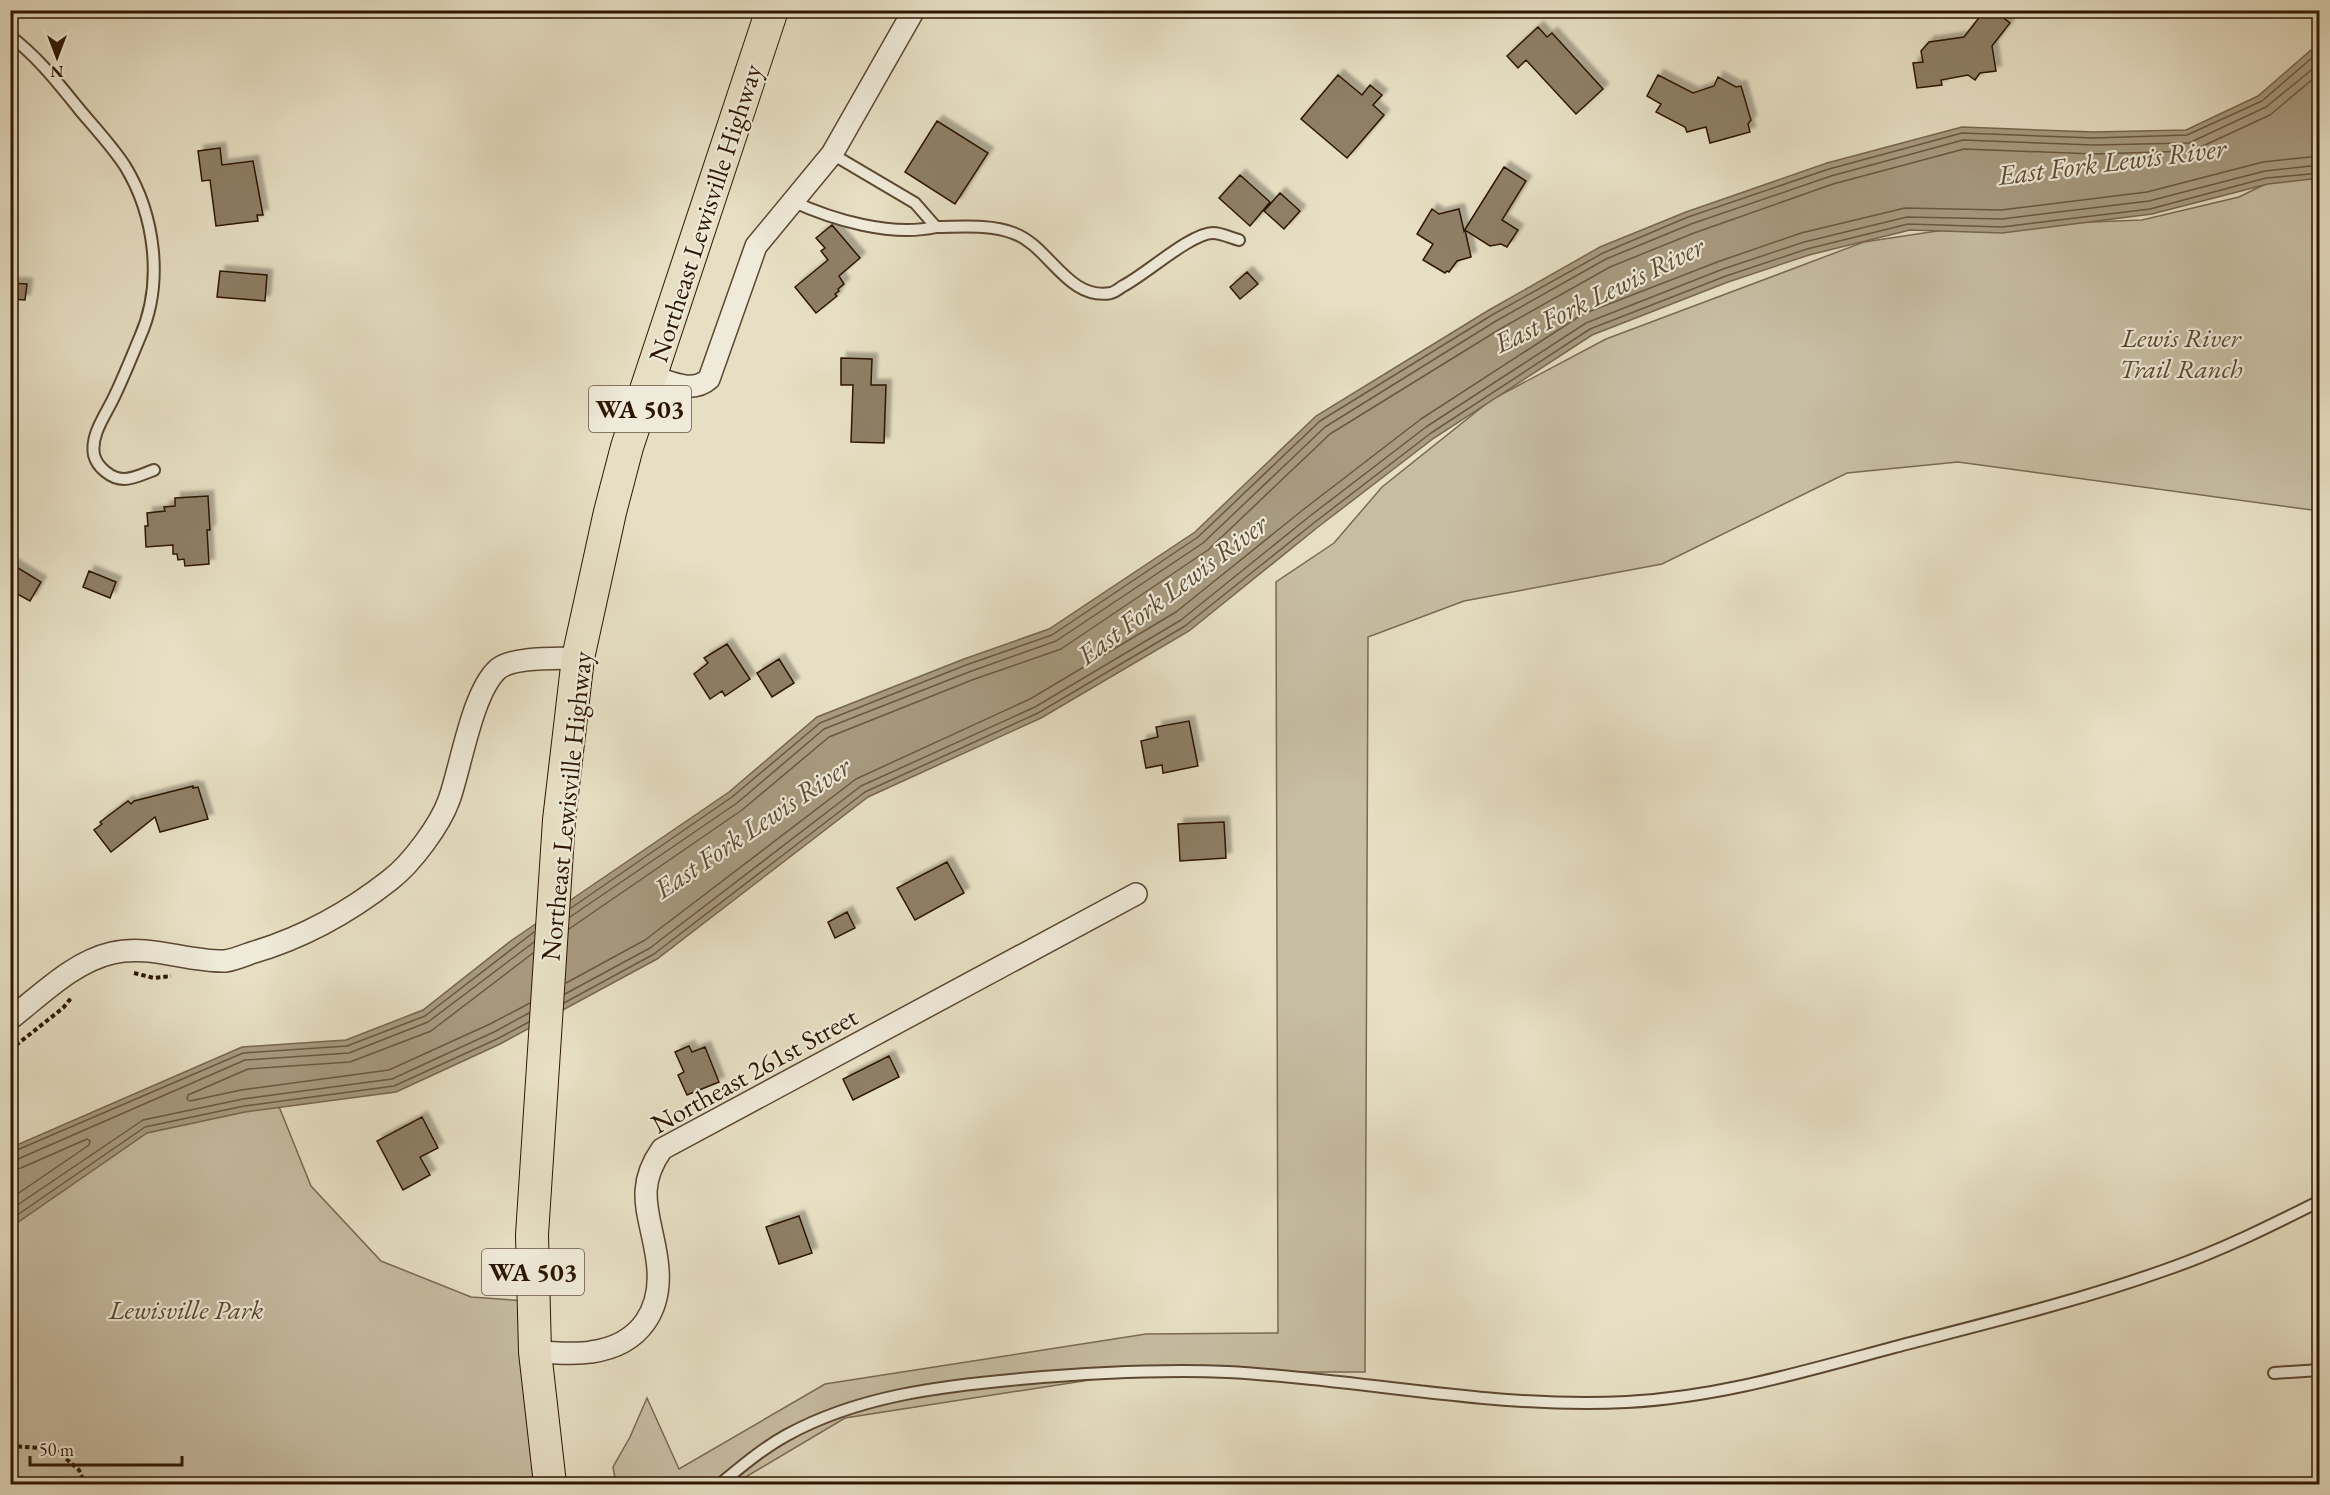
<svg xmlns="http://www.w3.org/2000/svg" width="2330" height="1495" viewBox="0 0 2330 1495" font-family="'EB Garamond',serif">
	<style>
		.green { fill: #c7bda3; stroke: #7a6a52; stroke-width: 1.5 }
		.water { fill: #a89b81; stroke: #77664d; stroke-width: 1.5 }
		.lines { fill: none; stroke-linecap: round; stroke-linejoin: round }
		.shore { stroke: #6a5840; stroke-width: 1.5 }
		.building { fill: #8e7f66; stroke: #2d1600; stroke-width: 1.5; filter: url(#shadow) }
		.service-casing { stroke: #5c4831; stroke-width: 14 }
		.minor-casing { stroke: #5c4831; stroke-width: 24 }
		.primary-casing { stroke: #2d1600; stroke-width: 34 }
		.path { stroke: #2d1600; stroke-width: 4; stroke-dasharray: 4.5 3; stroke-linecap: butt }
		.service { stroke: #efead9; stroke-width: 10 }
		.minor { stroke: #efead9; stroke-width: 21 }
		.primary { stroke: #e7dfc4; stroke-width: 32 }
		.labels { text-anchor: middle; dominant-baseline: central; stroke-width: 4.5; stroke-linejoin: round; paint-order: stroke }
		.shield { fill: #efead9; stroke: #675641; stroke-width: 1.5 }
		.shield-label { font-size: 26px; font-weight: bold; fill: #2d1600 }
		.street-label { font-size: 27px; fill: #2d1600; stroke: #efead9 }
		.park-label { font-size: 27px; font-style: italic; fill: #5b4831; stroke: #efead9 }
		.water-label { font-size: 28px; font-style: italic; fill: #5e4b34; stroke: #efead9 }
	</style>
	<defs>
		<filter id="shadow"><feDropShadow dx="5.5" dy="-5.5" stdDeviation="1.5" flood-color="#0004"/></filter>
	</defs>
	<rect width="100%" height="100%" fill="#e7dfc4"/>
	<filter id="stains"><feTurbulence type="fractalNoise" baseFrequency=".00333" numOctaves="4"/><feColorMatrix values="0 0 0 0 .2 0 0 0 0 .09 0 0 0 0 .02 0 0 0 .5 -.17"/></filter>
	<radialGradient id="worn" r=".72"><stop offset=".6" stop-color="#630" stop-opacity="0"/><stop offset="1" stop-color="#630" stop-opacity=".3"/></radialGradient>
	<path class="green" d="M2319,170V511L1958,462L1847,473L1662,564L1464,601L1368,637L1365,1372H1141L845,1418L734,1484H616L613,1467L630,1437L647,1398L679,1469L825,1384L1146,1334L1278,1333L1276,582L1334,543L1382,487L1491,400L1606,339L1864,242L1964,227L2142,220L2239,197L2286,174Z
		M270,1102L280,1109L311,1186L381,1261L471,1297L526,1301L550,1484H11V1228L38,1202L128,1136Z"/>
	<path class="water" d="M2319,49V178L2268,184L2152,214L2002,233L1910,230L1809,255L1728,282L1592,335L1434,438L1318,527L1189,631L1041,718L868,797L657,959L500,1044L396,1092L245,1112L147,1133L11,1227L10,1148L242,1047L346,1040L423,1010L512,940L729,792L817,717L964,659L1049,629L1195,532L1316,416L1489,310L1600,247L1686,212L1827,163L1962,127L2094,132L2186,130L2258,96L2311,50Z"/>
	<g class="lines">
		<path class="shore" d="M571,908L732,797L820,723L966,665L1052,635L1198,537L1320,421L1492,315L1603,253L1688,217L1829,169L1962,133L2094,138L2187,135L2262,101L2313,57L2320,55
			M570,917L737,803L824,729L969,672L1056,641L1203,543L1325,427L1496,321L1606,259L1691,224L1831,176L1963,140L2094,145L2189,143L2266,107L2320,63
			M569,929L742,810L829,737L972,680L1061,649L1208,550L1330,434L1500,329L1610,267L1694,233L1833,184L1964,149L2094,154L2192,151L2270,115L2320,73
			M566,983L645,940L856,779L1030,699L1176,612L1304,509L1421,419L1583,314L1720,261L1801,233L1905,208L2001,210L2147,192L2263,162L2320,156
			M565,994L650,948L861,786L1035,707L1181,620L1310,516L1426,427L1586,323L1723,269L1804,242L1907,217L2002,219L2149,201L2265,171L2320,165
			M530,1003L490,1024L389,1070L241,1090L190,1101L187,1099L188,1095L248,1069L350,1062L431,1031L533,953
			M564,1003L654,954L865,792L1038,713L1185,626L1315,522L1431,433L1590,329L1726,276L1807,249L1908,224L2002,227L2150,209L2266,178L2320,173
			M10,1153L243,1053L347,1046L425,1016L534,932
			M10,1161L18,1159L245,1060L349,1053L428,1022L534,942
			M10,1170L21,1168L87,1139L90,1141L89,1145L10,1199
			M10,1210L143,1120L243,1099L392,1079L494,1032L529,1013
			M10,1220L145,1127L244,1106L394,1086L497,1039L529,1022"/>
	</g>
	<path class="building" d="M1985,10H1993L2010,23L1992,46L1996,71L1980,73L1975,80L1968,75L1941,80L1942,85L1917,88L1913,63L1923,62L1921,51L1929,42L1964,37Z
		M1538,27L1547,37L1552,33L1603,89L1576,114L1526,60L1518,68L1507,56Z
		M1338,75L1362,95L1370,85L1382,95L1373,105L1384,115L1347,158L1301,119Z
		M1658,75L1693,93L1714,86L1718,77L1736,87L1741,86L1751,120L1748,124L1750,132L1710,143L1706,127L1687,132L1685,127L1656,112L1661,104L1647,96Z
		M937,121L988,153L955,204L905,172Z
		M220,148L222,165L253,161L263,215H257L258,221L216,226L210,180L202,181L198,151Z
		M1504,167L1526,181L1502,220L1518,230L1507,247L1501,244L1490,246L1465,230L1471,257L1457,261L1449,272L1447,271L1445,273L1423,260L1433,244L1417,234L1432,209L1439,214L1459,209L1464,231Z
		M1240,175L1270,202L1250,226L1219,198Z
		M1280,193L1300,211L1284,229L1264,211Z
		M832,225L860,258L839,276L844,284L838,289L839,291L835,294L837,296L816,313L795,287L828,260L821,251L825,248L816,238Z
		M220,271L267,275L265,301L217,297Z
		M1247,272L1258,284L1240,299L1230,287Z
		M10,283L27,284L25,300L10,299Z
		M841,358L872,359L871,385H886L884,443L851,442L853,385H841Z
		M208,496L210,530H207L209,564L185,566L184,559L178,560L177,554H173V545L146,547L145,526H148L147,513L165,511L164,507L175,506V498Z
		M10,563L41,582L30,601L10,590Z
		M89,571L116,582L110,598L83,587Z
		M727,644L750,679L725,696L722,691L710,699L694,674L708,663L704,658Z
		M779,659L794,683L772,697L757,673Z
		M1189,721L1198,766L1163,773L1162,765L1146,768L1141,741L1158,737L1156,727Z
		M193,786V788L198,787L208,819L160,832L155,817L111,852L94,830L102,824L100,822L128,801L131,804L134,801Z
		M1224,822L1226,858L1180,861L1178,824Z
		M947,862L964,893L915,920L897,888Z
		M847,912L855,928L835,938L828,922Z
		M689,1046L692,1052L705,1047L719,1082L687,1095L678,1075L684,1072L675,1052Z
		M889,1056L899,1077L853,1100L843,1079Z
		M422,1117L438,1148L420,1157L430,1175L403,1190L377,1141Z
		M799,1216L812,1253L779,1264L766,1227Z"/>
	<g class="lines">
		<defs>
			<path id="service" d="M10,36C37,56 58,83 79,109C94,127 112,146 125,166C155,215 164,283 140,337C132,356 124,376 115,395C107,413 90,434 94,455C97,467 111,479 124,479C134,479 145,473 154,470
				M832,154L915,203L936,227C960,227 990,224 1013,233C1049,245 1067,301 1111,293C1115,292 1120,288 1123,286C1145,275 1191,233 1213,233C1221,233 1231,238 1239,240
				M792,201C833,220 891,237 936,227
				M2274,1373L2320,1370
				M720,1484C741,1467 763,1448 787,1435C858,1396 941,1386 1020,1379C1089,1373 1159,1369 1228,1372C1361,1379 1493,1409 1627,1402C1720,1397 1805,1371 1895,1347C1987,1323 2079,1301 2168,1269C2220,1251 2270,1226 2320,1201"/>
			<path id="minor" d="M651,376C671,382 692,394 709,379L756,246L832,154L914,10
				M10,1019C41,995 73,962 112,953C150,944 187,962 225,961C233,960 243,956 251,953C303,938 348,913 390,880C412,863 440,825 449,800C461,767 472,692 498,669C514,656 558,659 578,658
				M535,1352C553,1352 573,1355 591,1352C641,1345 664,1309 657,1260C651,1215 633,1190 662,1149L1136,894"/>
			<path id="primary" d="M550,1484L535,1352L532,1235L559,820L578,658L610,512L627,447L772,10"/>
		</defs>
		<use href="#service" class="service-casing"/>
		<use href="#minor" class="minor-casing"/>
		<use href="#primary" class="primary-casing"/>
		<path class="path" d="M134,973L154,978L171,976
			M10,1050L63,1008L72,997
			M10,1446L55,1449L79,1470L85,1484"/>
		<use href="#service" class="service"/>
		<use href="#minor" class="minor"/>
		<use href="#primary" class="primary"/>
	</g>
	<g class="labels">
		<g class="shield">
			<rect x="589" y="386" width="102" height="46" rx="4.5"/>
			<rect x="482" y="1249" width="102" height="46" rx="4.5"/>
		</g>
		<g class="shield-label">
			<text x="640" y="409">WA 503</text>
			<text x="533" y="1272">WA 503</text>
		</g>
		<g class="street-label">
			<text transform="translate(705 213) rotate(-72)">Northeast Lewisville Highway</text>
			<text transform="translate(566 806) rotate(-84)">Northeast Lewisville Highway</text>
			<text transform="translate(754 1070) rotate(-29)">Northeast 261st Street</text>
		</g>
		<g class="park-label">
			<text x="2181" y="337">Lewis River<tspan x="2181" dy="31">Trail Ranch</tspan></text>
			<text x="186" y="1309">Lewisville Park</text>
		</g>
		<g class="water-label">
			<text transform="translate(2112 161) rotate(-7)">East Fork Lewis River</text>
			<text transform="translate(1599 294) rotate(-26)">East Fork Lewis River</text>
			<text transform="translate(1172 589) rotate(-37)">East Fork Lewis River</text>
			<text transform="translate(752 827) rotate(-34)">East Fork Lewis River</text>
		</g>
	</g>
	<rect width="2330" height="1495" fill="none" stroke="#e7dfc4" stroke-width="36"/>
	<rect x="12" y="12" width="2306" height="1471" fill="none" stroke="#2d1600" stroke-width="3"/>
	<rect x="18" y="18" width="2294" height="1459" fill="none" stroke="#2d1600" stroke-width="1.5"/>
	<g transform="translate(57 57) rotate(180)" stroke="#efead9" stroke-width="4.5" paint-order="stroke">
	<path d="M0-4.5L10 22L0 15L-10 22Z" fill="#2d1600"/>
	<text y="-9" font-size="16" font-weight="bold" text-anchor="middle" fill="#2d1600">N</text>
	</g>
	<path d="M30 1456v9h152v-9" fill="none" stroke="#2d1600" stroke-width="3"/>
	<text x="39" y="1456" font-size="18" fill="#2d1600" stroke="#efead9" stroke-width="4.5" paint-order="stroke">50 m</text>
	<rect width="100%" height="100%" filter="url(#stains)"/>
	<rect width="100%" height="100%" fill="url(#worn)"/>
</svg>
